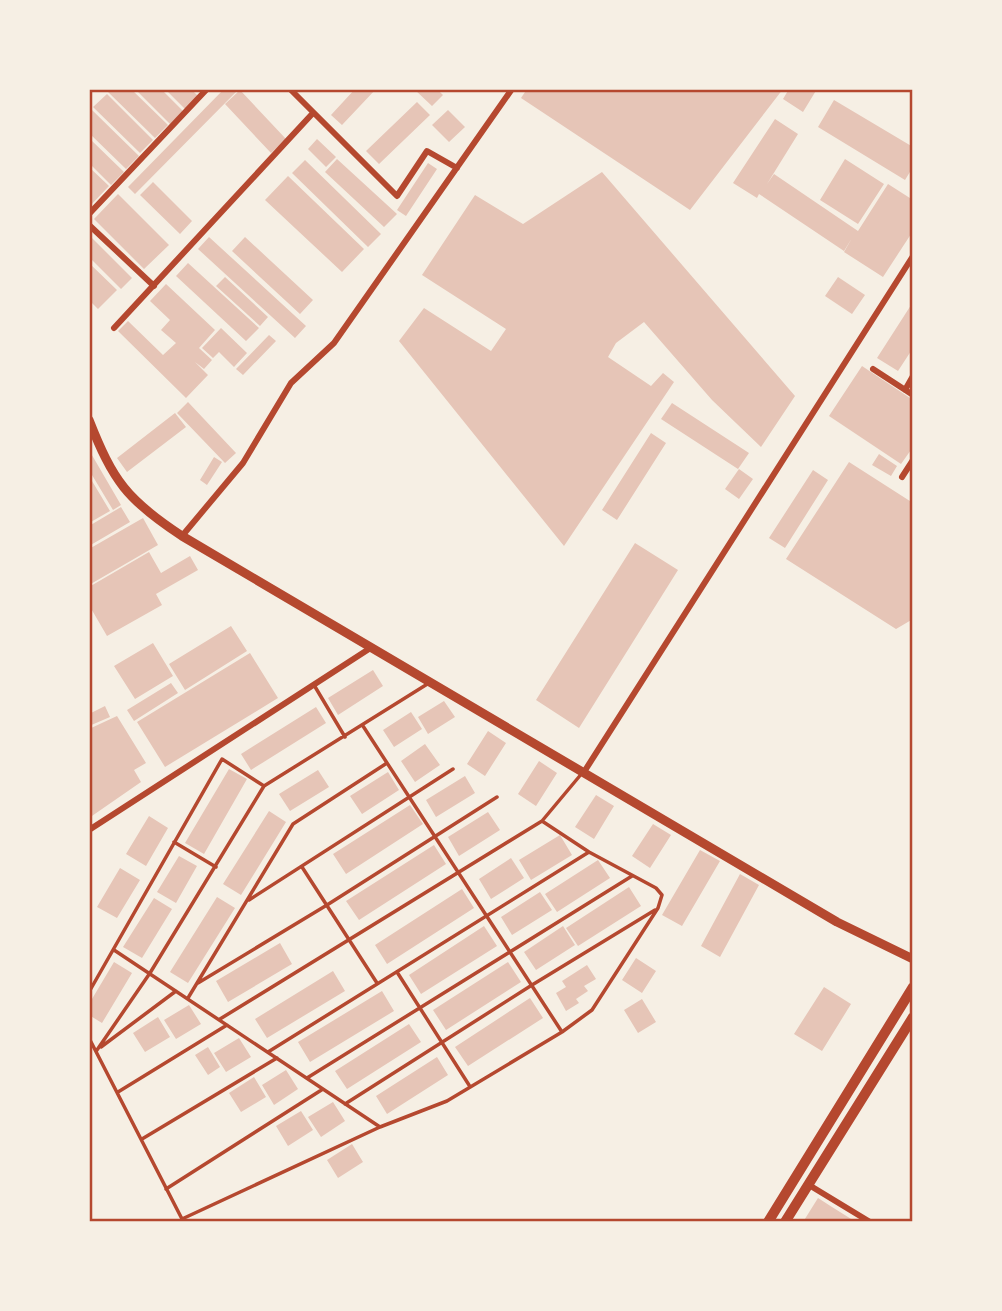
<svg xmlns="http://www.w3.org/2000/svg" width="1002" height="1311" viewBox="0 0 1002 1311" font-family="Inter,sans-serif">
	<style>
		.building { fill: #e6c5b7 }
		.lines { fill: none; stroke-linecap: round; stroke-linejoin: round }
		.service { stroke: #b5482f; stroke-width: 3.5 }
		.minor { stroke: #b5482f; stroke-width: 6 }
		.secondary { stroke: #b5482f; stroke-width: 9 }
		.trunk { stroke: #b5482f; stroke-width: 10 }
		.neatline { fill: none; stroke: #b5482f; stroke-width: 2.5 }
	</style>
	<rect width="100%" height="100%" fill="#f6efe4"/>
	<path class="building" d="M111,89H131L168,125L155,138L108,92Z
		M135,89H161L183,111L170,124Z
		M165,89H191L198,96L185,109Z
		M224,89L237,91L135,194L128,187Z
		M355,89H376L342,125L331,115Z
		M414,89H437L443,95L432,106Z
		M527,89H783L690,210L521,98Z
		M789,89H817L803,112L783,99Z
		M240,90L286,139L271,153L225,104Z
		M107,94L153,140L140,153L93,107Z
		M834,100L913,147V167L905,180L818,127Z
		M417,102L430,115L379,164L366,151Z
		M92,110L139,156L126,169L89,133V113Z
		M448,110L465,127L449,142L432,125Z
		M775,119L798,134L767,184L774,174L858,231L888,184L913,200V231L883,277L844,252L852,238L844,251L759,194L757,198L733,183Z
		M89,138L124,172L111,185L89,163Z
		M317,139L336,157L326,167L308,149Z
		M337,159L397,214L384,227L325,172Z
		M845,159L884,184L858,224L820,200Z
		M305,160L381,234L368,247L292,173Z
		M428,163L437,169L406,216L397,210Z
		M89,167L109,186L89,207Z
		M602,172L795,396L761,447L712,400L644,322L616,343L608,357L651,386L663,373L674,382L564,546L399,341L424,308L491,351L506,329L422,275L475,195L523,224Z
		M288,176L364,249L342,272L265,200Z
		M153,182L192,221L180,234L140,195Z
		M118,194L169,245L144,269L94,219Z
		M89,235L132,278L121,289L89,257Z
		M209,237L306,326L295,338L198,249Z
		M245,237L313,300L300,314L232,251Z
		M89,263L117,290L98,309L89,300Z
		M188,263L259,328L246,341L176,276Z
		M225,277L268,317L260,326L216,286Z
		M838,277L865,295L852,314L825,296Z
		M166,284L215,330L199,348L212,360L204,369L195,362L208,375L186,398L118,331L128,321L163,355L176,343L161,330L170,320L150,301Z
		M913,302V348L898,371L877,358Z
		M221,328L247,353L234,367L219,352L213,358L202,348Z
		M269,335L276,341L243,375L236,369Z
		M862,366L913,400V447L901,464L829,416Z
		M188,402L236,453L225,463L177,413Z
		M672,403L749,453L738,469L661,419Z
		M175,413L186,427L127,472L117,458Z
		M651,433L666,443L617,520L602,510Z
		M89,450L121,505L113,510L89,470Z
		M879,454L897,466L891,476L872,465Z
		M214,457L222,462L207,485L200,480Z
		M849,462L913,503V619L896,629L786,559Z
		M739,469L753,479L739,499L725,489Z
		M813,470L828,480L785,548L769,538Z
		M89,476L110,511L89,523Z
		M121,507L130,522L89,546V526Z
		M143,518L158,545L89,585V549Z
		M635,543L678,570L579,728L536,700Z
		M149,552L161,573L190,556L198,570L156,594L162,605L107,636L89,605V587Z
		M231,626L247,651L185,690L169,664Z
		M153,643L173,676L135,699L114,666Z
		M250,653L278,698L165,767L137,722Z
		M373,670L383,686L338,715L328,698Z
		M171,683L178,693L134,721L127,710Z
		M444,701L455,717L428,734L418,717Z
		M105,706L110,717L89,726V714Z
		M316,707L326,723L251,770L241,754Z
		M411,712L422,729L394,747L383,730Z
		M117,716L146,763L134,770L141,782L89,818V729Z
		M488,731L506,743L485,776L467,764Z
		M425,744L440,765L415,782L401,761Z
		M539,761L557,773L536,806L518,794Z
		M229,769L247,779L204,854L185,843Z
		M318,770L329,787L290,811L279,794Z
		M388,772L399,790L362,814L350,796Z
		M465,776L475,793L436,817L426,800Z
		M596,795L614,806L594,839L575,827Z
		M410,805L423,824L346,874L333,854Z
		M269,811L286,822L241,895L223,884Z
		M488,812L500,830L459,856L448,837Z
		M149,816L168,828L146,866L126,854Z
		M653,824L671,835L650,868L632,856Z
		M560,835L572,855L531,880L519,860Z
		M434,845L446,864L359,920L346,901Z
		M700,850L720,861L682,926L662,915Z
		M179,856L197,866L176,903L157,892Z
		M511,858L524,878L491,899L479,879Z
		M598,860L610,878L557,912L545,894Z
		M120,868L140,880L117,918L97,907Z
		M740,874L759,885L720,957L701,946Z
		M629,887L641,906L578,946L566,928Z
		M462,889L474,908L387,964L375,945Z
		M540,892L552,910L512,935L501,917Z
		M217,897L235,908L188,983L170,972Z
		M154,898L172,909L142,958L123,947Z
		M484,926L497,946L421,994L409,975Z
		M563,926L575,945L536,970L524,952Z
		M280,943L292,964L228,1002L216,981Z
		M636,958L656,971L642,993L622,980Z
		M114,962L132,973L102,1023L89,1015V1004Z
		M508,962L521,982L446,1030L433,1010Z
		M587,965L596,979L584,986L588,991L576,999L579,1003L566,1011L556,993L566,987L562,981Z
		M333,971L345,991L267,1038L255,1019Z
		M824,987L851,1004L822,1051L794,1034Z
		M382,991L394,1011L310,1062L298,1042Z
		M530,998L543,1018L468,1066L455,1047Z
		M642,999L656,1022L638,1033L624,1010Z
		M189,1005L201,1024L176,1039L164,1020Z
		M158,1017L170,1037L145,1052L133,1033Z
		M409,1024L421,1042L347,1089L335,1071Z
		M239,1038L251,1057L226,1072L214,1053Z
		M208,1047L220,1067L208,1075L195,1055Z
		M437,1057L448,1075L387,1114L376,1096Z
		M286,1070L298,1089L274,1105L262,1085Z
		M254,1077L266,1097L241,1112L229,1093Z
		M333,1102L345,1121L321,1137L308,1117Z
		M301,1111L313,1130L288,1146L276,1126Z
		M352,1144L363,1162L338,1178L327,1160Z
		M818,1198L832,1207L856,1222H803Z"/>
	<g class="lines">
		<path class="service" d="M314,685L345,737
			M363,726L562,1032
			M174,842L216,867
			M302,867L377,983
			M249,900L453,769
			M114,950L380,1127
			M397,972L469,1085
			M198,983L327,905L497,797
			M89,992L222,759L264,786
			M188,998L293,824L387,763
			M220,1019L542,821L583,772
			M89,1038L182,1219L380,1127L447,1101L562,1032L592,1010L658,908L662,895L656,888L589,852L542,821
			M101,1047L176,991
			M97,1050L150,973L264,786L429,683
			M268,1052L589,852
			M307,1078L632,876
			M118,1092L227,1025
			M345,1104L532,985L655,910
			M142,1139L277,1058
			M166,1189L323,1089"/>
		<path class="minor" d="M290,89L397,196L427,151L457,168
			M89,214L207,89
			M89,225L154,286
			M114,328L313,113
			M873,369L913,395
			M905,390L913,376
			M902,477L913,460
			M182,536L243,463L291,383L334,343L512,89
			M584,772L913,256
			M89,830L372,647
			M809,1185L870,1222"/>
		<path class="secondary" d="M89,420C113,481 127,500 182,536L837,922L913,959"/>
		<path class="trunk" d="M768,1222L913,987
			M785,1222L913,1017"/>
	</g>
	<rect width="1002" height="1311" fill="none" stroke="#f6efe4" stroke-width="182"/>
	<rect x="91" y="91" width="820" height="1129" class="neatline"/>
</svg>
